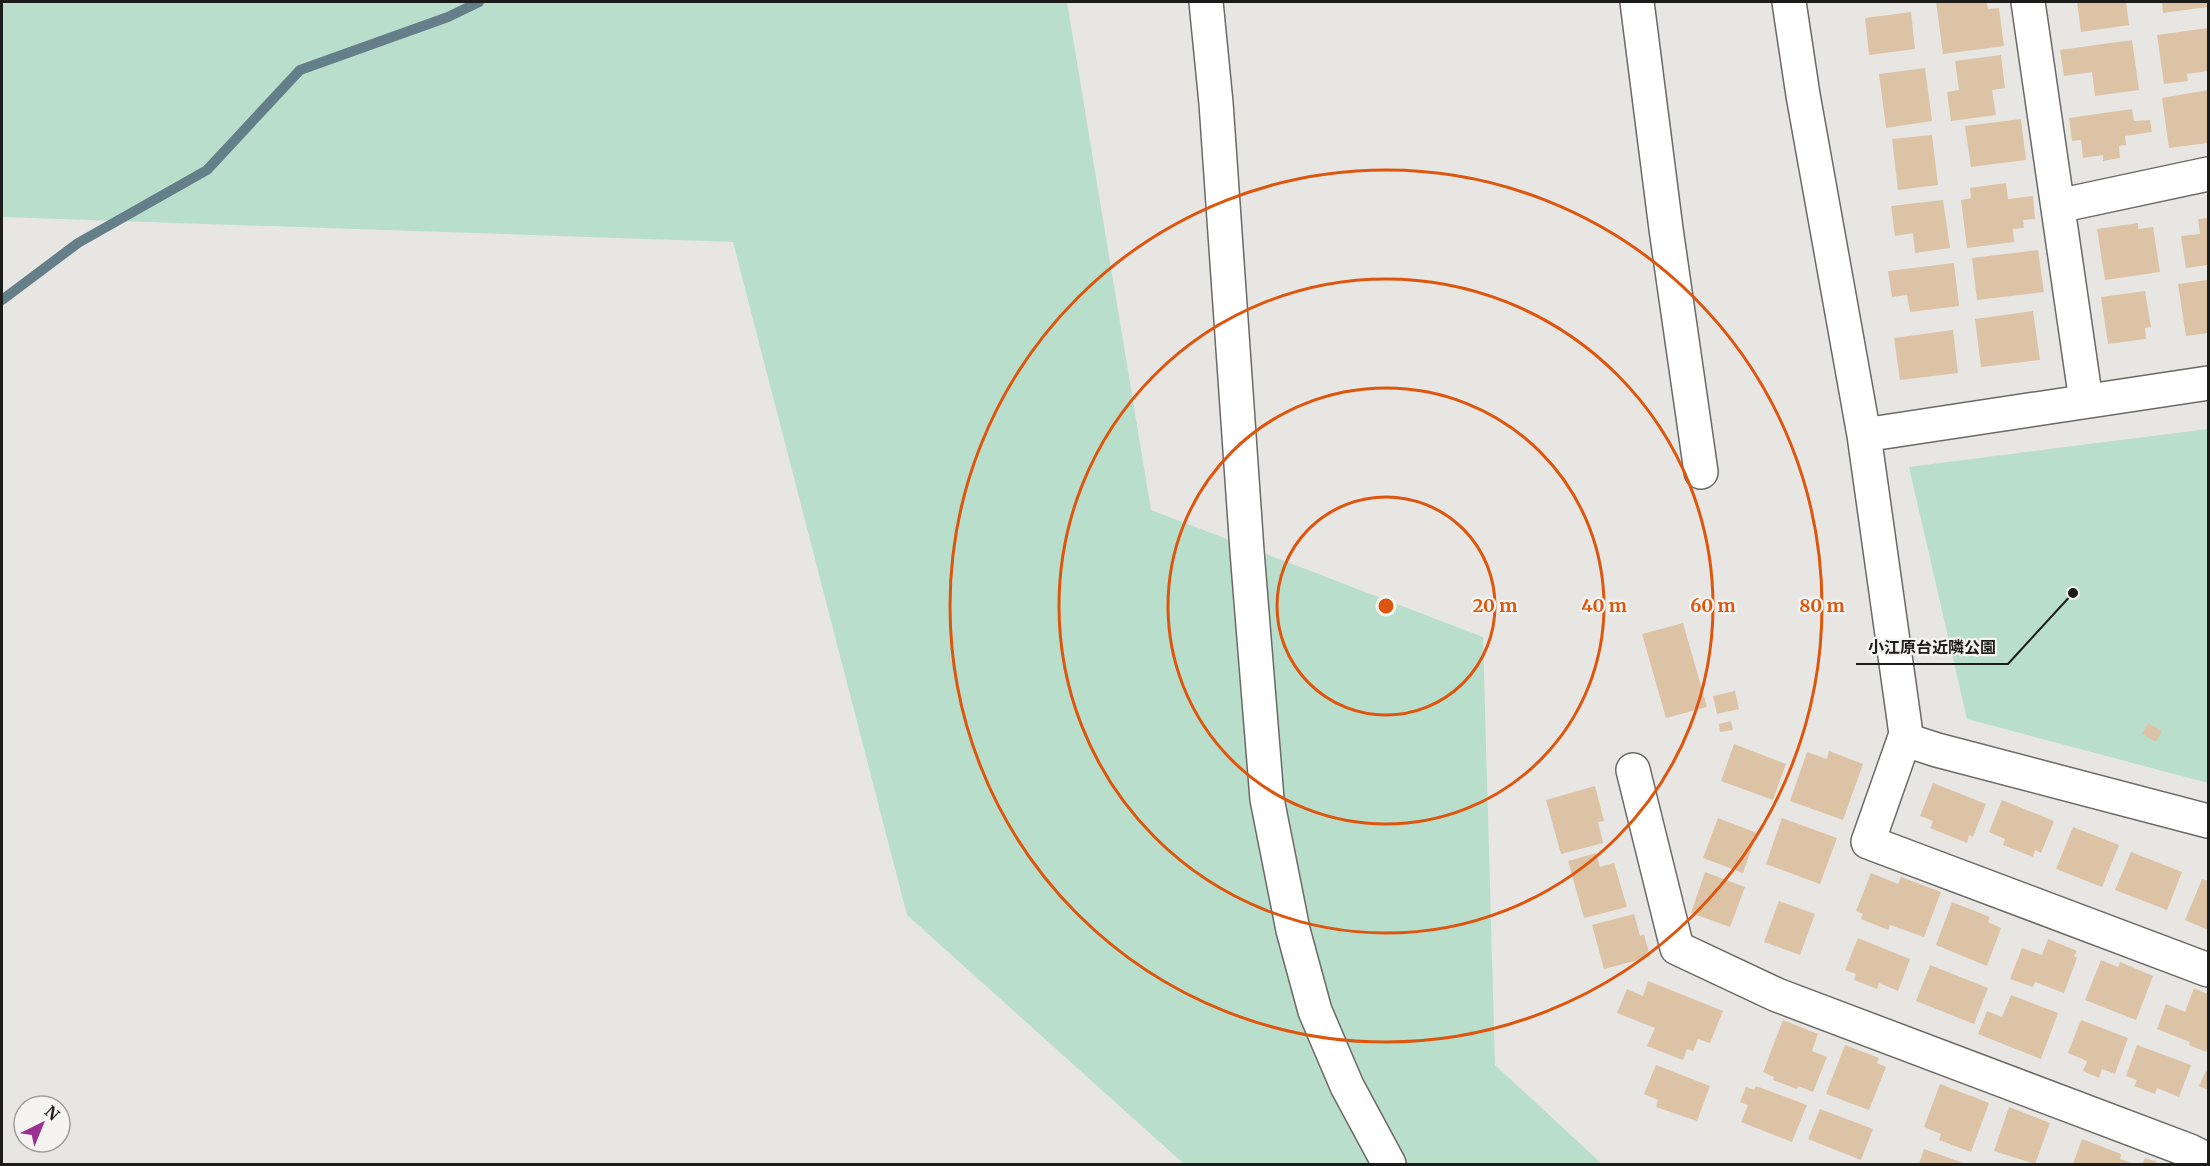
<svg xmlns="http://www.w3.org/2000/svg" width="2210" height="1166" viewBox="0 0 2210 1166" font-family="Merriweather,'Noto Sans JP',serif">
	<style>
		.green { fill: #badecc }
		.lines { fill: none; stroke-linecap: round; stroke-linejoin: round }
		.stream { stroke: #647f8a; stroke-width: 10 }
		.building { fill: #ddc3a6 }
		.minor-casing { stroke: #6a6966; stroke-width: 36 }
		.minor { stroke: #fff; stroke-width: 33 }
		.ring { fill: none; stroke: #de560d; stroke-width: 3 }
		.centre { fill: #de560d; stroke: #f5f4f0; stroke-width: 3 }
		.ring-label { font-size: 18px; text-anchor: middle; font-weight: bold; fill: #de560d; stroke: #f5f4f0; stroke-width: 4.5; stroke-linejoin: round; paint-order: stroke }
		.leader { fill: none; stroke: #1c1c1b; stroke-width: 2 }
		.callout-dot { fill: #1c1c1b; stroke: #f5f4f0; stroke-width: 2 }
		.callout-label { font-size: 16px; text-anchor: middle; font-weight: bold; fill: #1c1c1b; stroke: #f5f4f0; stroke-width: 4.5; stroke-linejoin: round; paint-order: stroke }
	</style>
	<rect width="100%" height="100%" fill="#e8e6e3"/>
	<path class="green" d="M2,2H1067L1151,510L1483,637L1495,1065L1602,1164H1184L907,915L733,242L2,217Z
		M2208,429V783L1967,719L1909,467Z"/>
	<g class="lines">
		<path class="stream" d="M2,300L78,243L207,170L300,70L448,17L479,2"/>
	</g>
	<path class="building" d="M1936,2H1987L1988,9L1999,8L2004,46L1943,54Z
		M2077,2H2126L2129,25L2081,32Z
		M2162,2H2208V7L2163,13Z
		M1911,12L1915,49L1869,55L1865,18Z
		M2208,28V71L2187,74L2188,81L2164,84L2157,35Z
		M2132,40L2139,90L2095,96L2092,72L2064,76L2060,50Z
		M2001,55L2005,88L1992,90L1996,115L1951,121L1947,92L1959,90L1955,61Z
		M1925,68L1932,121L1886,128L1879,74Z
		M2208,90V143L2169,148L2162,98Z
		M2132,109L2134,121L2150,120L2152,132L2125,136L2126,145L2119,146L2120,158L2103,161V155L2083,158L2081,140L2072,141L2069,118Z
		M2021,119L2026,160L1971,167L1965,126Z
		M1932,135L1938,185L1898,190L1892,139Z
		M2006,183L2008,199L2033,196L2035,219L2023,220L2024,228L2013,229L2014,242L1967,248L1961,200L1971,198L1970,188Z
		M1943,200L1950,248L1915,253L1913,233L1895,236L1891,206Z
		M2208,218V265L2186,268L2181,236L2200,234L2198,219Z
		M2138,223V229L2153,227L2160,272L2105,280L2097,229Z
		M2038,250L2044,292L1977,300L1972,258Z
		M1954,263L1959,306L1910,312L1907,295L1892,297L1888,271Z
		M2208,280V333L2186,336L2178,284Z
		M2145,291L2151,327L2145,328L2146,339L2108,344L2101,297Z
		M2033,311L2040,360L1981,367L1975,319Z
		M1953,330L1958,373L1900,380L1894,338Z
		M1683,623L1707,707L1666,718L1642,634Z
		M1735,691L1739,709L1717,714L1713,696Z
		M1731,721L1733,730L1720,732L1719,724Z
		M2148,723L2162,731L2156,742L2142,734Z
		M1734,744L1786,764L1773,800L1721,781Z
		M1829,751L1863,764L1843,820L1790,801L1807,752L1827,759Z
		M1933,783L1986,804L1973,837L1969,835L1967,843L1930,828L1933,821L1920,816Z
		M1595,786L1604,821L1598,822L1603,843L1561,854L1546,800Z
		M2002,800L2054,821L2041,853L2035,850L2033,857L2003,845L2005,839L1989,832Z
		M1718,818L1757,833L1743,873L1703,858Z
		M1782,818L1837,838L1820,884L1766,864Z
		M2073,827L2119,845L2102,887L2056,869Z
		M2131,852L2182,872L2167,910L2115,890Z
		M1596,853L1600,867L1614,863L1627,907L1584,918L1568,861Z
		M1705,872L1745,887L1730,927L1691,913Z
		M1871,873L1898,884L1901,877L1941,892L1924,937L1890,925L1888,930L1861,919L1863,914L1856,911Z
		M2202,879L2208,881V930L2185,920Z
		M1779,901L1815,914L1800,955L1764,942Z
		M1952,902L1990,917L1988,922L2001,928L1987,966L1936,945Z
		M1634,914L1640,936L1644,934L1650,957L1604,969L1592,925Z
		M1858,938L1910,959L1898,991L1879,983L1877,989L1854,980L1856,974L1845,970Z
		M2048,939L2077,951L2074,956L2077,958L2064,993L2035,982L2033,987L2010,979L2022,948L2042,955Z
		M2101,960L2118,967L2120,962L2153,976L2136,1020L2085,1000Z
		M1930,965L1988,988L1974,1024L1916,1001Z
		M1648,981L1723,1011L1710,1043L1698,1039L1693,1051L1687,1049L1683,1060L1647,1046L1655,1028L1617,1013L1627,989L1643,996Z
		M2194,988L2208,994V1046L2206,1052L2189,1045L2190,1042L2157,1029L2166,1004L2185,1012Z
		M2011,995L2058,1013L2041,1059L1978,1034L1987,1011L2002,1017Z
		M1783,1020L1818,1034L1812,1051L1827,1057L1813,1092L1798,1086L1797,1089L1773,1080L1774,1077L1763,1072Z
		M2081,1020L2128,1038L2115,1074L2102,1069L2099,1078L2083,1071L2087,1061L2068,1053Z
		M1845,1045L1879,1058L1877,1063L1886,1067L1869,1110L1826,1094Z
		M2137,1045L2191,1065L2179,1097L2157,1088L2155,1094L2134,1086L2137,1080L2126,1076Z
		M1656,1065L1710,1086L1697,1121L1656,1107L1658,1100L1644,1094Z
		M2206,1071L2208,1072V1090L2199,1086Z
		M1940,1084L1989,1103L1971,1152L1939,1140L1941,1134L1924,1127Z
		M1756,1086L1807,1105L1792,1142L1741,1122L1748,1105L1740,1102L1746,1087L1754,1090Z
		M2009,1107L2050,1123L2035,1164L1994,1151Z
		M1820,1109L1873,1129L1861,1160L1808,1139Z
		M2082,1139L2121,1154L2120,1159L2134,1164H2073Z
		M1924,1149L1966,1164H1919Z
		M2145,1158L2157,1162L2156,1164H2142Z"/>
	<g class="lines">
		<defs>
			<path id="minor" d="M1206,2L1216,103L1247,551L1267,799L1293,930L1315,1011L1347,1086L1389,1164
				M1637,2L1666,229L1701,472
				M1789,2L1803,95L1864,435L1906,734L1912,742L1937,750L2208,821
				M2028,2L2086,401
				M2058,206L2208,174
				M1864,435L2208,383
				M1906,734L1868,842L2208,970
				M1633,770L1677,948L1777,995L2190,1151L2208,1160"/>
		</defs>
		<use href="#minor" class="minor-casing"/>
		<use href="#minor" class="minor"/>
	</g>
	<g class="ring">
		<circle cx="1386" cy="606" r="109"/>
		<circle cx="1386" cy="606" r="218"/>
		<circle cx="1386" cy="606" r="327"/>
		<circle cx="1386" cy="606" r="436"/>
	</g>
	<circle cx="1386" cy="606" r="9" class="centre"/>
	<g class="ring-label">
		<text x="1495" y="612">20 m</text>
		<text x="1604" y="612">40 m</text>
		<text x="1713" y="612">60 m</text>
		<text x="1822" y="612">80 m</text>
	</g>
	<path class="leader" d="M2073 593L2008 664H1856"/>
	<circle class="callout-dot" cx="2073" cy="593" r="6"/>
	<g class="callout-label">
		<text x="1932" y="653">小江原台近隣公園</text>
	</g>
	<rect width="2210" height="1166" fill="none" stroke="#1c1c1b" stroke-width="6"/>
	<g transform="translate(42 1124) rotate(43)"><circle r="28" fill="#f5f4f0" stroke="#9e9e9b" stroke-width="1.5"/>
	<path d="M0-4.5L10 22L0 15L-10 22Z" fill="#9d3191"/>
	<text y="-9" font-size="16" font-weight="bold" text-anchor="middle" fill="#1c1c1b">N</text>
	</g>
</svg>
